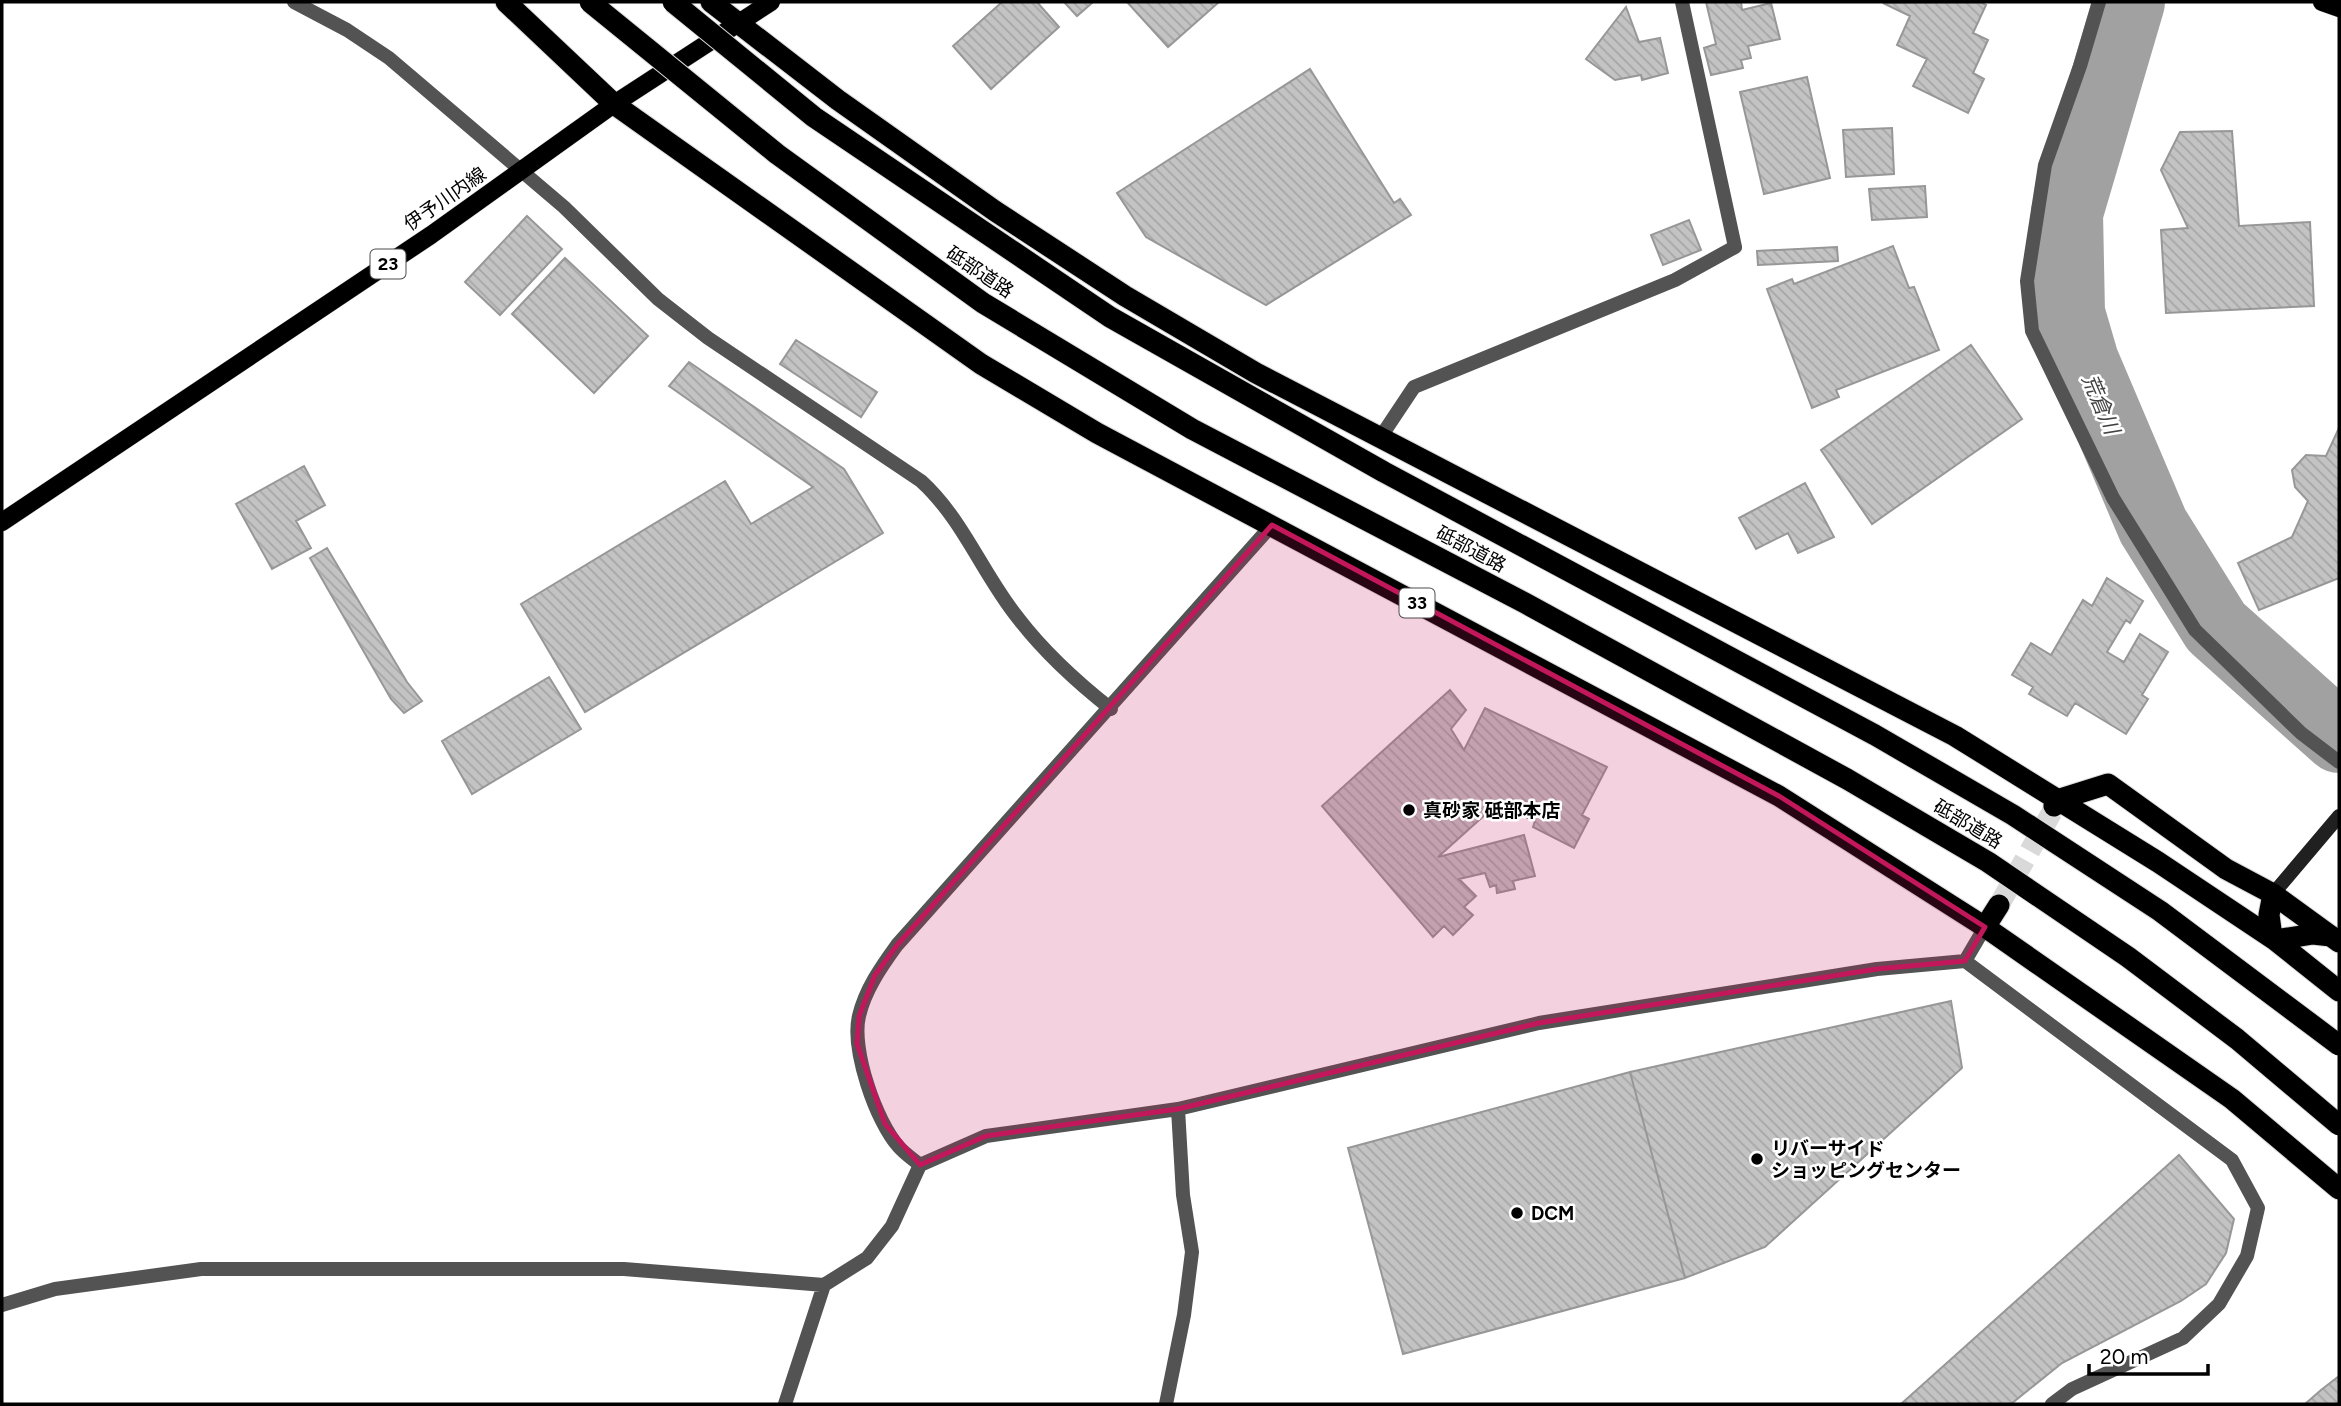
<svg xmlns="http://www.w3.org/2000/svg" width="2341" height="1406" viewBox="0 0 2341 1406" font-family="Figtree,'Noto Sans JP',sans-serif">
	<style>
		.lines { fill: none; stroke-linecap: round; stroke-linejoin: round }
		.river { stroke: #a1a1a1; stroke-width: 72 }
		.building { fill: url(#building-back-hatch); stroke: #979797; stroke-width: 2 }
		.highway-tunnel { stroke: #d9d9d9; stroke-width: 21; stroke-dasharray: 21 10; stroke-linecap: butt }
		.primary-casing { stroke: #dbdbdb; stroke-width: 19 }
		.highway-casing { stroke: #dbdbdb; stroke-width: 23 }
		.street { stroke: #535353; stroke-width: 14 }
		.secondary { stroke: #202020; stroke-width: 14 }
		.primary { stroke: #000; stroke-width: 18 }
		.highway { stroke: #000; stroke-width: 21 }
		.highway-bridge-casing { stroke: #dbdbdb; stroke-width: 23; stroke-linecap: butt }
		.highway-bridge { stroke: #000; stroke-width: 21 }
		.marked { fill: #c2185b; fill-opacity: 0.2; stroke: #c2185b; stroke-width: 5; stroke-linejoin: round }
		.poi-dot { fill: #000; stroke: #fff; stroke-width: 2.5 }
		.labels { text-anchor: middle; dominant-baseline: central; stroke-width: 5; stroke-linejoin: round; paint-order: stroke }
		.shield { fill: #fff; stroke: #4c4c4c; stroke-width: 2 }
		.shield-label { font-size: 18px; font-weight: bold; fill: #000 }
		.street-label { font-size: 19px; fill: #000; stroke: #fff }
		.poi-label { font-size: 19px; font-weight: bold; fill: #000; stroke: #fff; text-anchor: start }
		.water-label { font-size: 21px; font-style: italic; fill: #424242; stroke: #fff }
	</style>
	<defs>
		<pattern id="building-back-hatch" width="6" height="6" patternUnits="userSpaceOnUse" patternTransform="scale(1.75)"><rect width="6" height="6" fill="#c3c3c3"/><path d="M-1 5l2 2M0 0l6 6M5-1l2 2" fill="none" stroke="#a6a6a6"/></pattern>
	</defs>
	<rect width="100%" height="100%" fill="#fff"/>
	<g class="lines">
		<path class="river" d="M2129,2L2067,213L2069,313L2083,361L2153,526L2216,627L2339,737"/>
	</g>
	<path class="building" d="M1002,2H1037L1059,27L991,89L953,46Z
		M1064,2H1090L1092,3L1077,16Z
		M1127,2H1219L1168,47Z
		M1706,2H1741L1742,10L1771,3L1780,39L1748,46L1751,58L1741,60L1743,68L1711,75L1704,48L1716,44Z
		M1980,2L1986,5L1973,33L1988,40L1973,73L1984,79L1968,113L1913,86L1927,59L1897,45L1910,16L1883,3Z
		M1626,7L1639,42L1660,38L1668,73L1642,80L1641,75L1615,80L1586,59Z
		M1310,69L1394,203L1400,199L1411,215L1266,305L1146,237L1117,193Z
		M1807,77L1830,178L1764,194L1740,92Z
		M1892,128L1894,174L1846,177L1843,130Z
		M2232,131L2239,226L2310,222L2314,306L2166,313L2161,230L2188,228L2161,170L2180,132Z
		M1925,186L1927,217L1872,220L1869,189Z
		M527,216L562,249L500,315L465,282Z
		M1689,220L1701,250L1663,265L1651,235Z
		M1893,246L1909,288L1914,287L1939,350L1836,390L1839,397L1812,408L1767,289L1792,279L1794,284Z
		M1837,247L1838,261L1758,265L1757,251Z
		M565,258L648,336L594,393L512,314Z
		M796,340L877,392L861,417L780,364Z
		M1971,345L2022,419L1872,524L1821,450Z
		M689,362L844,469L883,533L585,712L521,604L725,481L751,524L813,487L669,386Z
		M2339,428V578L2259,610L2238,563L2292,537L2308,501L2295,487L2292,470L2306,455L2326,456Z
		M304,466L325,505L296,521L311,548L272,569L236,504Z
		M1805,483L1834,537L1798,553L1788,533L1756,549L1739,518Z
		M327,548L407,682L422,701L404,713L391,699L310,558Z
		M2107,578L2143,601L2130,623L2126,620L2107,652L2124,662L2140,634L2168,652L2142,695L2148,699L2126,734L2075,703L2067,716L2029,694L2033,687L2012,675L2031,643L2051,655L2083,600L2092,606Z
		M549,677L581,729L472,794L442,741Z
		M1450,690L1466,710L1451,729L1464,750L1485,708L1607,767L1582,815L1589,819L1574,848L1533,827L1535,821L1497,804L1438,857L1524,835L1535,876L1513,881L1515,889L1497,893L1496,885L1490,887L1485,873L1459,879L1476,896L1464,907L1473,915L1453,935L1444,926L1433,937L1322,806Z
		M1951,1001L1962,1068L1765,1247L1685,1278L1630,1072Z
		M1630,1072L1685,1278L1403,1354L1348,1148Z
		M2179,1155L2234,1219L2226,1253L2206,1284L2181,1301L2062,1363L2011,1404H1901Z
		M2339,1376V1404H2305L2321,1390Z"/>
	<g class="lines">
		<path class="highway-tunnel" d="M1999,905L2052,812"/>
		<defs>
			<path id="primary" d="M2322,2L2339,8
				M2,522L431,235L614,104L771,2"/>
			<path id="highway" d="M506,2L614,104L981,364L1097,433L1779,796L1985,927L2232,1099L2339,1189
				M711,2L838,100L995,211L1125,296L1256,373L1955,736L2158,862L2275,940L2339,991
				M2054,806L2057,800L2108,784L2226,869L2273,894L2339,942
				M1985,927L1999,905
				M2272,937L2269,915L2273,894
				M2275,940L2313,934L2331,936"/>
		</defs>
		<use href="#primary" class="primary-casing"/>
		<use href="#highway" class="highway-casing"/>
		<path class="street" d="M294,2L347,30L389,58L564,207L658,299L708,338L921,481C963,519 983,575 1018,618C1044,652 1078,683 1111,709
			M2099,2L2080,66L2045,165L2027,281L2032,331L2113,498L2195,630L2301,733L2339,762
			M1380,438L1414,387L1675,280L1735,247L1682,2
			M1965,961L1985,927
			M920,1165C913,1159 905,1154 899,1147C876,1122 851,1049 859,1016C865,990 881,967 897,945L1272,525
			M2,1305L55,1289L201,1269H624L824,1285L867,1258L892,1226L920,1165L986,1136L1178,1109L1539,1023L1877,969L1965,961L2232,1160L2258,1208L2247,1256L2219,1304L2183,1338L2072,1389L2052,1404
			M785,1404L824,1285
			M1166,1404L1184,1315L1192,1252L1183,1195L1178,1109"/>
		<path class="secondary" d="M2273,894L2339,816"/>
		<use href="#primary" class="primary"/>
		<use href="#highway" class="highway"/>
		<defs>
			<path id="highway-bridge" d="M590,2L777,154L983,303L1192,429L1525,603L1847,779L1988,862L2128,957L2237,1039L2339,1125
				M673,2L814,117L1110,317L1384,472L1875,735L2013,815L2160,911L2339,1045"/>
		</defs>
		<use href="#highway-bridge" class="highway-bridge-casing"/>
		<use href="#highway-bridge" class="highway-bridge"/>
	</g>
	<path class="marked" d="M1272,525L1779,796L1985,927L1965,961L1877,969L1539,1023L1178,1109L986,1136L920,1165L885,1124L857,1044L859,1016L875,975L897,945Z"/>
	<g class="poi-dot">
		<circle cx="1409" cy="810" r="7"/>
		<circle cx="1757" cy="1159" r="7"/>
		<circle cx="1517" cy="1213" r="7"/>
	</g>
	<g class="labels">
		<g class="shield">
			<rect x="370.5" y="249.5" width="35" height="29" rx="5"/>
			<rect x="1399.5" y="588.5" width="35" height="29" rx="5"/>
		</g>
		<g class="shield-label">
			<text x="388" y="264">23</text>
			<text x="1417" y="603">33</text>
		</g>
		<g class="street-label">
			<text transform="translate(445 199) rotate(-35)">伊予川内線</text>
			<text transform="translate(980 272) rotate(34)">砥部道路</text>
			<text transform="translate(1471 549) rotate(28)">砥部道路</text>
			<text transform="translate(1968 824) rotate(31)">砥部道路</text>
		</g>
		<g class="poi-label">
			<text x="1423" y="810">真砂家 砥部本店</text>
			<text x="1771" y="1148">リバーサイド<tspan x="1771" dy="22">ショッピングセンター</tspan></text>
			<text x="1531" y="1213">DCM</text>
		</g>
		<g class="water-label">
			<text transform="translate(2101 404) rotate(67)">荒倉川</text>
		</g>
	</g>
	<rect width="2341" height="1406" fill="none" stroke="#000000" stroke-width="7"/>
	<path d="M2089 1364v10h119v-10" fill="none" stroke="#000000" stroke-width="3.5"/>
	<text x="2100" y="1364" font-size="21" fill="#000000" stroke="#ffffff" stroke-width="5" paint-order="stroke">20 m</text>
</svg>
